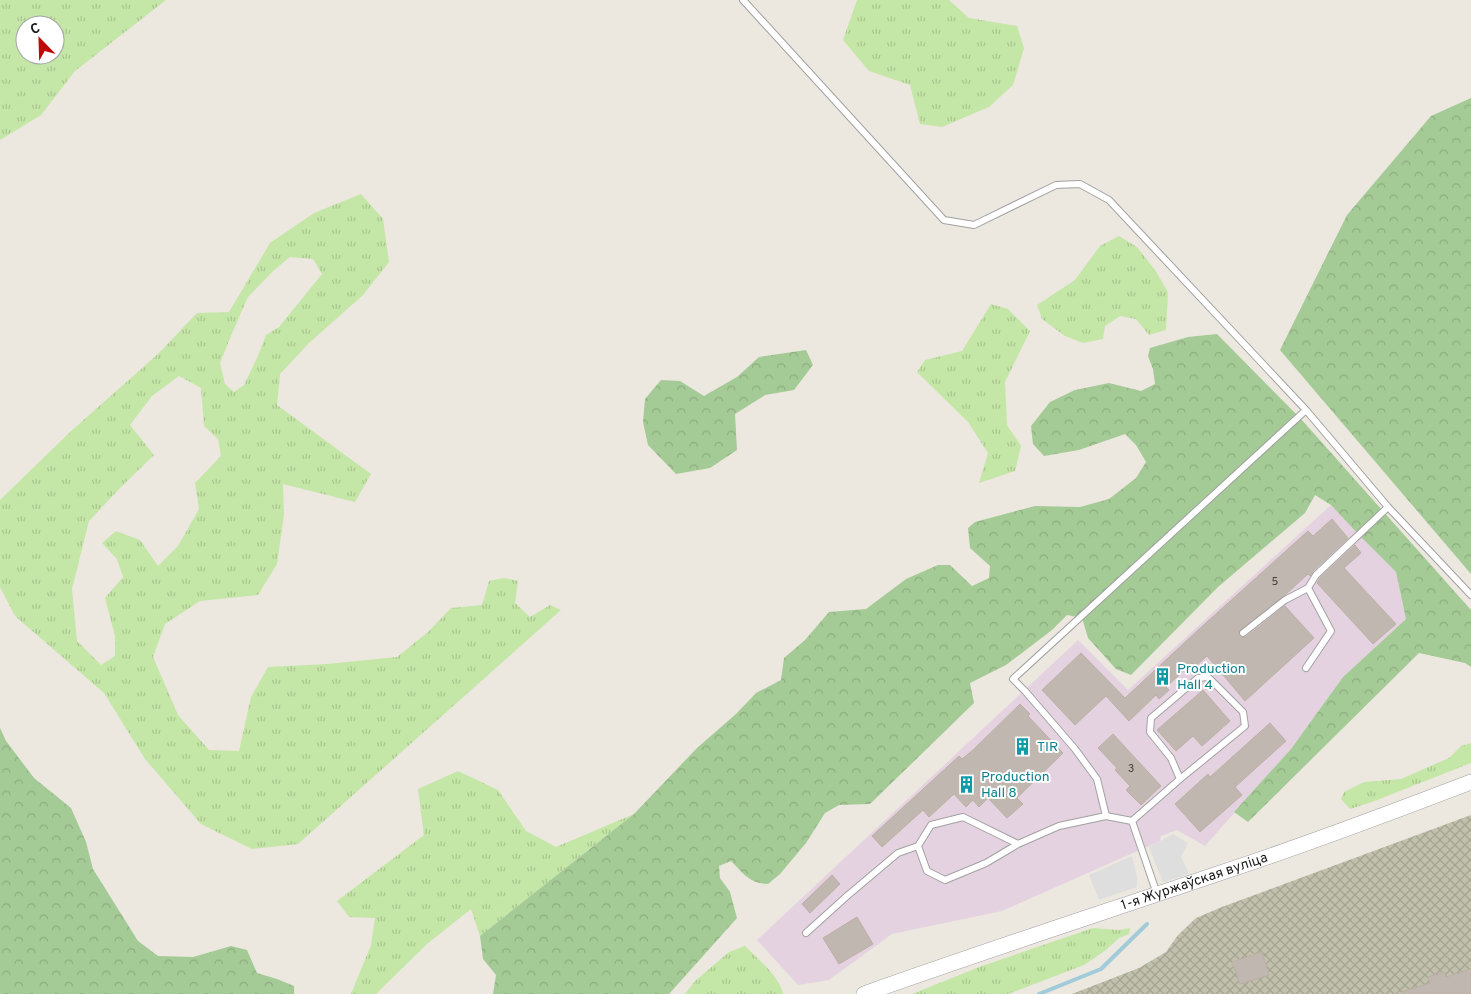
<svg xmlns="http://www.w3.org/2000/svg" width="1471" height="994" viewBox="0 0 1471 994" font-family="Overpass,sans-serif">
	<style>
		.industrial { fill: #e5d2e1 }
		.construction { fill: url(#construction-cross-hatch) }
		.grass { fill: url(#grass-tufts); fill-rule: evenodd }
		.forest { fill: url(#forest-crowns) }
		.parking { fill: #dedede }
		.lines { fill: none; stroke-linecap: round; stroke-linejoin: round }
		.stream { stroke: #a1cbd9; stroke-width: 4 }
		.building { fill: #c0b8b0; stroke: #bdafa3 }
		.service-casing { stroke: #a1a1a1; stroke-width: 8 }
		.tertiary-casing { stroke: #a1a1a1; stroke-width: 16 }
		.service { stroke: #fff; stroke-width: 6 }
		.tertiary { stroke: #fff; stroke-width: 15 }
		.labels { text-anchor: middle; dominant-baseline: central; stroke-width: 4; stroke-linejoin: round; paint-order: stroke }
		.number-label { font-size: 11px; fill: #444240 }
		.culture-label { font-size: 14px; fill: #0d838f; stroke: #fff; text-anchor: start }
		.street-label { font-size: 14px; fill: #1a1a1a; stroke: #fff }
	</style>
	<defs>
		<pattern id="construction-cross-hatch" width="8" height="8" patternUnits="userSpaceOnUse" patternTransform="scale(1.25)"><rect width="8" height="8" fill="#c0c0ac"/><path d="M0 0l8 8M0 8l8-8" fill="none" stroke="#a4a493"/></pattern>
		<pattern id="grass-tufts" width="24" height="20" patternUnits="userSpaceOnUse" patternTransform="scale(1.25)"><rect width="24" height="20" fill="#c4e6a6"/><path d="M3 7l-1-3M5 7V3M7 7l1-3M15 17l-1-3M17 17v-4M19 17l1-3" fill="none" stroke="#a8c58e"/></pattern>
		<pattern id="forest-crowns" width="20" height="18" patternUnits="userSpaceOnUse" patternTransform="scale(1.25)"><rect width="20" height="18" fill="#a4ca95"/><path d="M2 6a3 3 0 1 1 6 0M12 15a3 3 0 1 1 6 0" fill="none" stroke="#8dad80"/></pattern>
	</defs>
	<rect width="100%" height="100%" fill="#ece8e0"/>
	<path class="industrial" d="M1331,505L1358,534L1396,572L1406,619L1343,677L1291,749L1205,846L1177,830L1161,836L1160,841L1002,911L892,934L829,980L798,985L757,940L1078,640L1128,690Z"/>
	<path class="construction" d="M1471,815V994H1072L1139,968L1166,952L1178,935L1196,918L1222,907Z"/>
	<path class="grass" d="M0,0H166L75,71L41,115L0,140ZM25,25H55V55H25Z
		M857,0H949L969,18L1017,26L1024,48L1013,85L989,107L942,127L920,124L910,85L869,71L843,40Z
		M361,194L383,219L389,262L363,295L309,343L280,374L277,405L371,474L355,502L283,484L284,515L277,564L258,595L200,601L165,624L153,657L178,715L209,750L239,751L251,697L268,667L327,664L397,657L428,632L451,608L482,605L489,581L504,578L518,581L515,603L530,617L550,605L561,610L298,844L252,849L201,824L145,759L104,693L15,616L0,587V500L69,433L158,354L197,313L229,312L270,243L314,213ZM290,257L313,259L322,274L279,327L266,335L258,356L244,385L234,392L225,384L220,363L233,331L248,297L273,271ZM179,376L201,388L204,426L218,439L221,456L195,483L199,509L178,546L158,566L140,540L116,531L102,543L117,559L123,577L105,598L115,636V656L101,665L77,641L72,589L89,521L122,486L154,455L130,425L152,396Z
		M1119,236L1137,247L1155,270L1168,292L1166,330L1149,335L1136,319L1120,316L1105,326L1103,339L1083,343L1065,336L1042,319L1037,305L1075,280L1100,246Z
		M991,304L1008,309L1030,331L1005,382L1007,425L1021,446L1015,471L979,483L988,453L968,422L917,372L925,360L962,351Z
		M1471,743V763L1372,802L1350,809L1341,799L1344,792L1364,782L1401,779L1449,758L1461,746Z
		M458,771L498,790L526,831L556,847L634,814L480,936L471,909L427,944L376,994H351L371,945L375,918L349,917L337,901L424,835L418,789Z
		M1093,928L1119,930L1130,928L1129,934L1119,938L1106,950L1084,965L1008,994H912L982,966Z
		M745,946C757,958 780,977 783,994H685L695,981L729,952Z"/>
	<path class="forest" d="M1471,98V574L1280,350L1347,215L1431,116Z
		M1217,334L1301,419L1471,610V667L1465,663L1419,653L1248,822L1234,812L1291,749L1343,677L1406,619L1396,572L1358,534L1331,505L1315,495L1305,513L1218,587L1131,675L1116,669L1088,638L1082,618L1067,615L1052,630L1006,665L970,683L974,703L870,804L839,805L825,813L806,843L780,874L768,884C750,884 743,873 731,861L719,866L720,878L730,892L737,918L669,994H493L496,975L483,959L480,936L634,814L697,748L736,714L756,693L781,680L784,658L805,640L829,612L866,609L906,579L938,565H950L972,586L989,578L990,566L970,548L968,528L975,522L1035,506L1080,507L1109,499L1136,478L1146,462L1136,445L1125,434L1079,450L1044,456L1033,444L1031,426L1050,402L1075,390L1109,383L1141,391L1155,384L1153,369L1148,356L1150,348L1188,337Z
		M806,350L813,365L794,390L765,395L735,414L737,450L710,468L676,474L648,445L643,422L645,399L661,380L680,381L704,396L737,377L759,357Z
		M0,728L6,741L34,778L71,808L86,842L93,869L138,941L158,956L193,957L231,946L247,950L257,973L277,979L294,986V994H0Z"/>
	<path class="parking" d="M1173,834L1188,843L1181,857L1189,874L1163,882L1149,847Z
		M1132,856L1137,876V887L1099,900L1089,875Z"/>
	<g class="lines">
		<path class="stream" d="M1039,994L1101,969L1147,924"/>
	</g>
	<path class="building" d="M1332,519L1348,538L1313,571L1310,576L1308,574L1285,595L1239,631V636L1242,638L1246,637L1285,606L1314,638L1245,701L1207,656L1196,666L1192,663L1166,687L1169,690L1159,699L1156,695L1129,721L1106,696L1075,725L1042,690L1081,653L1125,698L1197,631L1308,531L1313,536Z
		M1355,545L1361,553L1344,568L1396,624L1373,644L1317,583L1320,578Z
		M1203,690L1230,721L1202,746L1193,736L1176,751L1157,730Z
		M1020,704L1030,714L1028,716L1063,753L1017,798L1023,804L1007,818L988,798L979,807L973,800L966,807L954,794L929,817L923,810L882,847L872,836L959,756L962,759L973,750Z
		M1270,723L1286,741L1235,787L1242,795L1200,832L1175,804L1208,774L1210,777Z
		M1113,734L1161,786L1141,805L1126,790L1130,786L1115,770L1117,768L1098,748Z
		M832,875L840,884L810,913L802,904Z
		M857,917L873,944L839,964L823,938Z
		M1262,952L1269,975L1240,984L1232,962Z
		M1471,969V994H1402V992L1430,983L1428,977L1444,972L1446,977Z"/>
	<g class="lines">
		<defs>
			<path id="service" d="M743,0L944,220L974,225L1056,185L1080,184L1109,200L1306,410L1388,507L1471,595
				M1243,633L1285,600L1308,588L1316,575L1388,507
				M1306,668L1331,631L1308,588
				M1106,816L1097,779L1075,749L1025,691L1013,679L1306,410
				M1018,844L963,817L931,825L918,846L927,871L945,880L986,863L1018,844L1059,826L1106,816L1132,821
				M1157,894L1132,821L1180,779L1245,726L1243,712L1208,677L1198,678L1151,718L1150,732L1171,758L1180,779
				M806,933L847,896L898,853L918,846"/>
			<g id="tertiary">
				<path id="s1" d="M864,994C984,951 1105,912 1226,871C1308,844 1390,813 1471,782"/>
			</g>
		</defs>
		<use href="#service" class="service-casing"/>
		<use href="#tertiary" class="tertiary-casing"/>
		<use href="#service" class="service"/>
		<use href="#tertiary" class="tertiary"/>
	</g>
	<defs>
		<symbol id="building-bare" viewBox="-9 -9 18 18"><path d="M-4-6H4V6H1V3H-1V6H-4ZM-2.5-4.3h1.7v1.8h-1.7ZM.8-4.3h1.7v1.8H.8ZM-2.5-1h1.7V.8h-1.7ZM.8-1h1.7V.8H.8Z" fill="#0f9aa8" stroke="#fff" stroke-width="2.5" paint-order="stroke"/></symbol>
	</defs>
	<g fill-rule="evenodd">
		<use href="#building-bare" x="1150" y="664" width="25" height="25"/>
		<use href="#building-bare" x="1010" y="734" width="25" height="25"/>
		<use href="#building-bare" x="954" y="772" width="25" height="25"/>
	</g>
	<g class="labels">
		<g class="number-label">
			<text x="1275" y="582">5</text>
			<text x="1131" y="769">3</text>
		</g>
		<g class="culture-label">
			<text x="1177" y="669">Production<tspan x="1177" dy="16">Hall 4</tspan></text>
			<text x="1037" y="747">TIR</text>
			<text x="981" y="777">Production<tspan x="981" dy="16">Hall 8</tspan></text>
		</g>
		<g class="street-label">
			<text stroke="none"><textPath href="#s1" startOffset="349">1-я Журжаўская вуліца</textPath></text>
		</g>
	</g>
	<g transform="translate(40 40) rotate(337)"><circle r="24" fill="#ffffff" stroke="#a3a3a3"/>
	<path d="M0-4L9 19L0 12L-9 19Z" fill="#be0906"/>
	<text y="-8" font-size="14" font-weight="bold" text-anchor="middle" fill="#1a1a1a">С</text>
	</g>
</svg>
